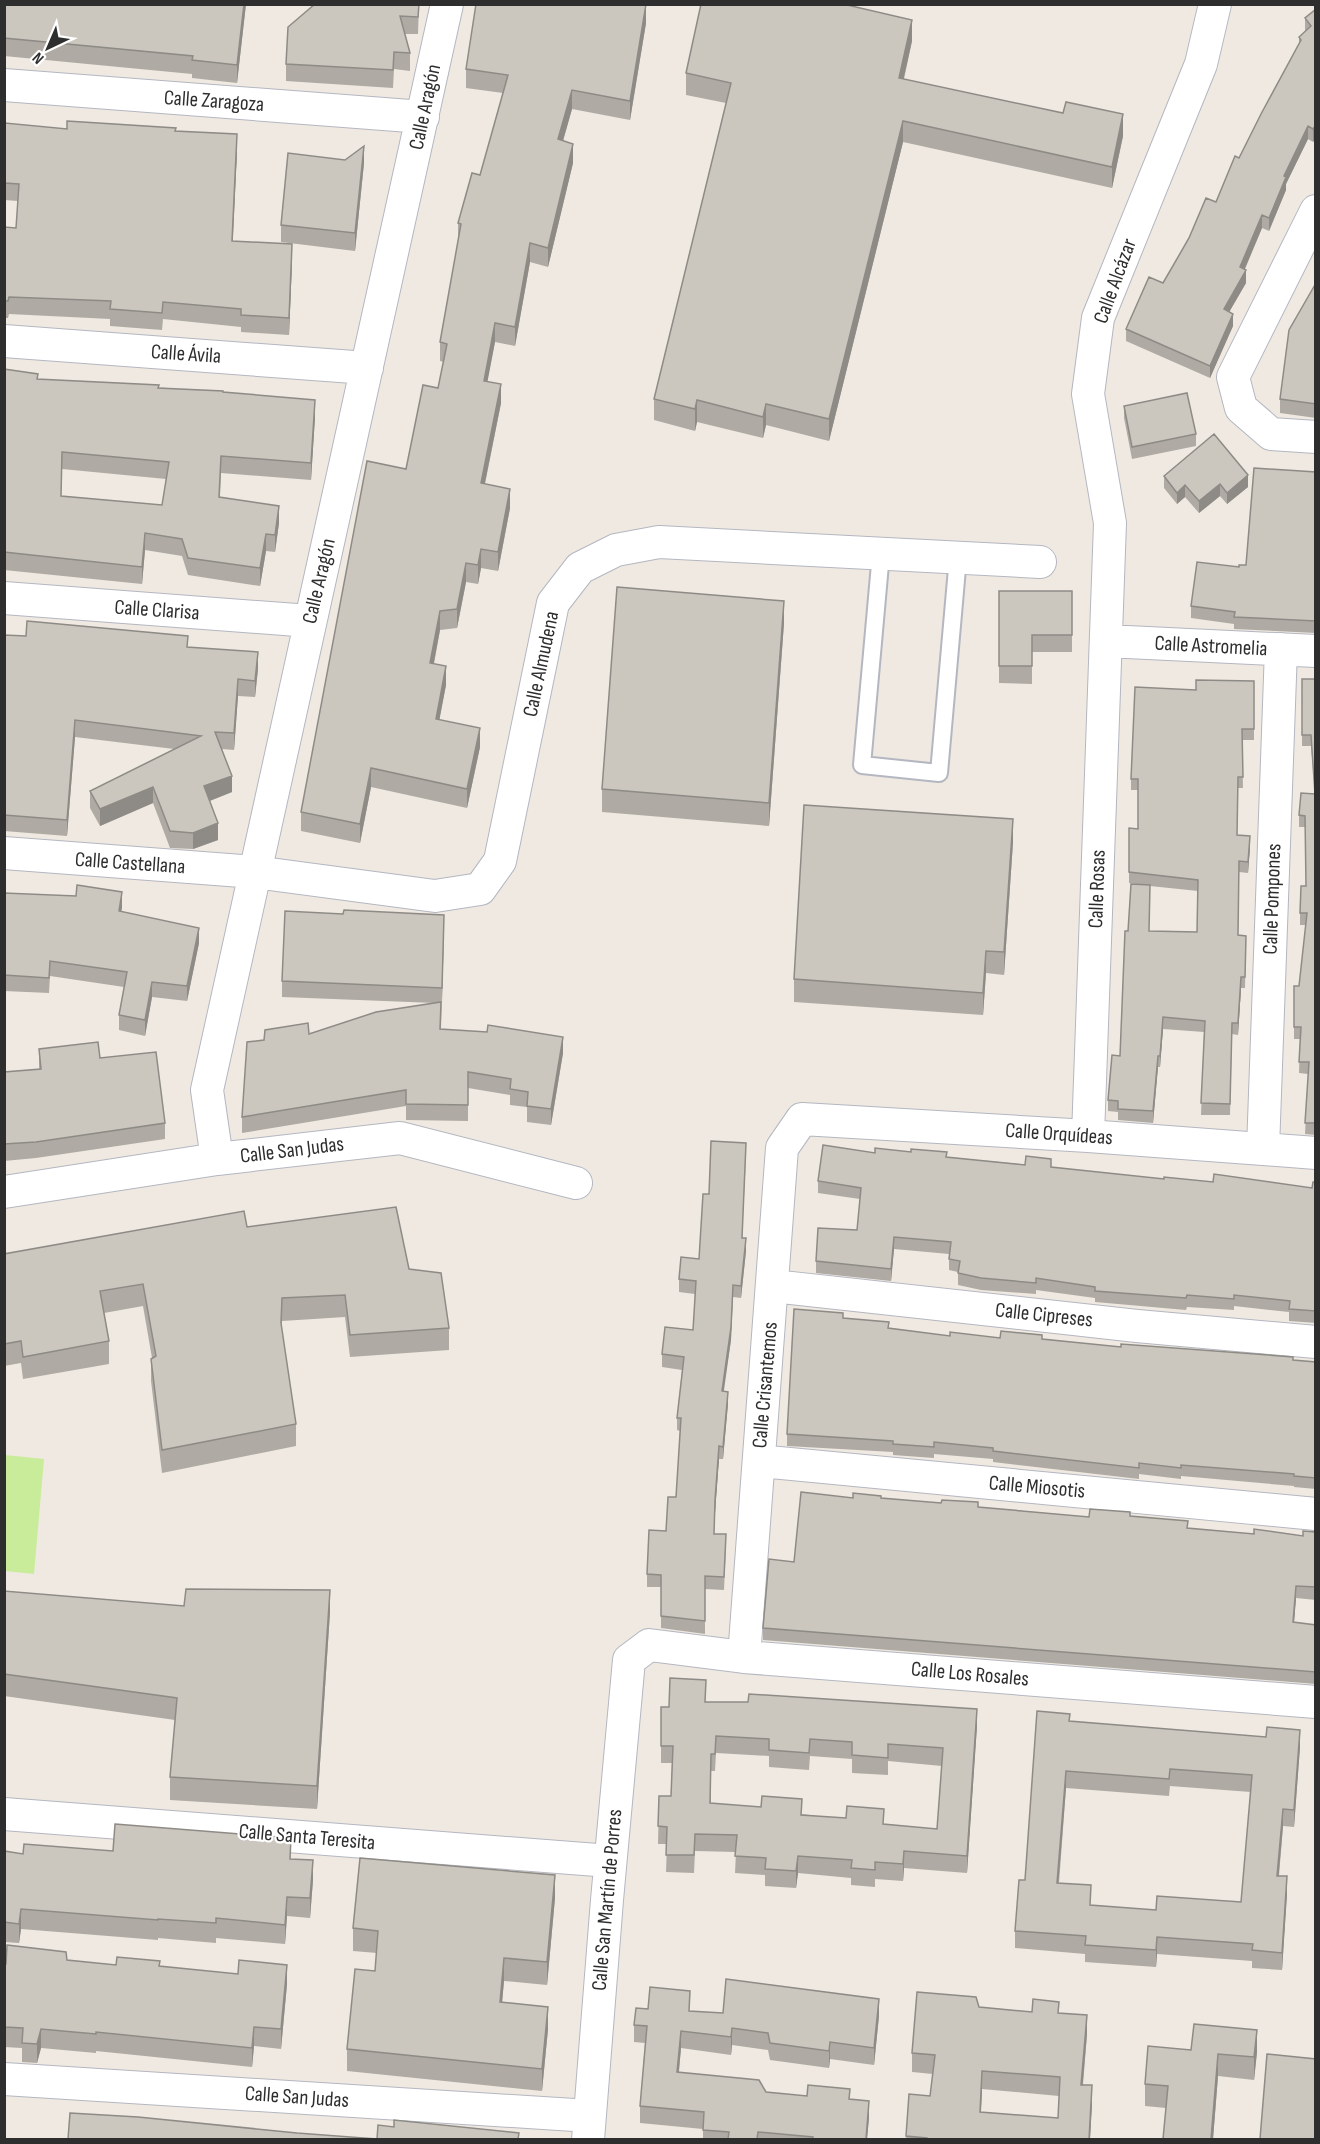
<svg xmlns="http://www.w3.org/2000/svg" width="1320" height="2144" viewBox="0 0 1320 2144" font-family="'Sofia Sans Condensed',sans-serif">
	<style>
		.pitch { fill: #c9ec9a }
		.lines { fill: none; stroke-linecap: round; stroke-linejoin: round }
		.lane-casing { stroke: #b4b7c1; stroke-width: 20 }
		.street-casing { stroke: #b4b7c1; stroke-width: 34 }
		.lane { stroke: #fff; stroke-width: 16 }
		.street { stroke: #fff; stroke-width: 32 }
		.wall { fill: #afaba4; fill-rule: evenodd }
		.shaded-wall { fill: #8e8b86 }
		.building { fill: #cbc7bf; stroke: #8e8b86; stroke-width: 1.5; fill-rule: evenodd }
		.labels { text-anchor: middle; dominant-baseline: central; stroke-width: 4.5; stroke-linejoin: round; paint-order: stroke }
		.street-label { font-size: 21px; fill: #2e2e2e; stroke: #fff }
	</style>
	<rect width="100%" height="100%" fill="#efe9e1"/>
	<path class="pitch" d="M5,1455L44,1459L34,1574L5,1571Z"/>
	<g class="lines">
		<defs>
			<path id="lane" d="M881,553L862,765L939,773L958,557"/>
			<path id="street" d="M4,85L423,117
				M1316,211L1233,377L1241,408L1271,434L1316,437
				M4,341L367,368
				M4,598L310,621
				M1106,641L1316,651
				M4,853L255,872L435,896L480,889L500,861L553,603L580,568L616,550L659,542L1040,562
				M1088,1136L1110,523L1088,394L1098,318L1201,64L1215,4
				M1263,1149L1281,649
				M217,1159L207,1090L447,4
				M4,1192L217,1159L400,1138L576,1183
				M773,1286L1137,1326L1316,1342
				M759,1461L1316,1514
				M744,1657L782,1148L802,1119L1088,1136L1316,1153
				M4,1814L610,1861
				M4,2079L590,2116
				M588,2140L607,1900L629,1660L649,1645L744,1657L1316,1702"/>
		</defs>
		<use href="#lane" class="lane-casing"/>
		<use href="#street" class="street-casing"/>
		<use href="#lane" class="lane"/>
		<use href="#street" class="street"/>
	</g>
	<path class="wall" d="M4,4H246L237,83L192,78V74L4,56Z
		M419,4L418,34H405L410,53V71L394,69L393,88L286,81V64Z
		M1316,9V137L1313,142L1308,139L1286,184V190L1269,231L1262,228L1245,269L1246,283L1229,312L1233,326L1210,378L1126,341V329L1163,283L1216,202L1299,45V37L1305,31V18Z
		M646,23L630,120L572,109L563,141L573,163L548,267L530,262L515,346L495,342L487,381L501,403L485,484L510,508L498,571L481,568L478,584L466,582L457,628L440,630L434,664L446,685L439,720L480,747L467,808L371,787L360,843L301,831V812L406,469L438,388L444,362L440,361V342L458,242V223L480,175L503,93L466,88V69Z
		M912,41L904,79L1123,136L1112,188L903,142L829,441L766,425L763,438L697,422L695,431L654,420V399L726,103L686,95V73Z
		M4,129H67L176,131L237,152L232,241L292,261L289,335L241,332V327L163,319L162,330L110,326V319L9,314L8,318H4V227L16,228L18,201L4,200Z
		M364,163L355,251L281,242V225Z
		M1316,284V418L1280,413V399Z
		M4,369L38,379L223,392L315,417L311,480L221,473L220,497L279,523L275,552L266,551L260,586L188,575L182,556L145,550L142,584L4,570ZM62,469L166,479L162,505L61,496Z
		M1124,406L1196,434V446L1132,459L1124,418Z
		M1316,472V633L1234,629V624L1191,618V606L1239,567L1246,565Z
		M1164,476L1248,487L1227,504L1220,496L1199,513L1185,497L1177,504L1164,488Z
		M999,591H1072V652H1032V684L999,683Z
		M784,623L769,826L602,812V789Z
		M4,635L188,647L258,669L255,697L238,696L234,750L222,749L232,792L210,801L218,840L193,849L170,848L153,803L100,826L90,808V791L174,749L75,737L67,836L4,831Z
		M1302,679H1316V1135L1305,1134L1308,1074L1299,1073L1300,1039H1294V986H1299L1306,925H1300V913L1306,886L1305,827H1299V815L1315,794L1311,746H1302Z
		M1254,681V740H1242L1243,788H1238L1237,835L1250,847L1248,873L1239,872L1238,935L1246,936L1245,988H1241L1238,1035L1232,1034L1230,1115H1201L1204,1032L1163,1029L1160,1067H1158L1153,1123L1118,1120V1112L1108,1111V1100L1120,1056L1128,931L1136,884L1129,883V828L1138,829V790H1131V779L1196,690ZM1150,886L1198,891L1197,932L1149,931Z
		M1013,842L1004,975L986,973L983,1015L794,1002V979Z
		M4,893L122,907L121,912L199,943L187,1001L152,997L145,1036L119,1030V1015L124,987L50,976L49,993L4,991Z
		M444,930L441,1029L563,1053L551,1125L527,1122V1107L510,1105V1095L468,1088V1121L406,1120V1106L242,1133V1117L309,1034L435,1003L282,997V981Z
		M39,1049L100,1058L165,1123V1139L36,1158L4,1161V1072L39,1069Z
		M875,1153L947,1157L1051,1167L1164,1179L1312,1188L1316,1182V1323L1289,1321V1312L1234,1306V1310L1187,1307L1186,1310L1095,1302V1298L1036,1290V1294L981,1290L958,1285V1272L949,1270V1254L894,1249L891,1281L816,1273V1261L857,1230L860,1199L818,1193V1181Z
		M746,1156L742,1238L746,1251L741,1298L733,1297L731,1340L723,1391L728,1404L723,1459H719L715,1513L714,1534L726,1547L724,1590L705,1589V1634L661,1628V1587H647V1574L666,1531L676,1497L680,1431L677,1430V1418L682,1370L662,1367V1354L693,1330L695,1294L679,1292V1279L699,1259L709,1194Z
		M247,1227L409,1269L449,1328V1350L350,1357L345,1317L282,1321L281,1326L296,1424V1446L162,1473L151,1381V1359L152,1358L143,1306L104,1313L109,1341V1364L23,1379L21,1363L4,1366V1254Z
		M843,1318L889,1328L950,1336L1042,1339L1121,1347L1316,1362V1489L1294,1487V1486L1181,1476V1479L1139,1474V1479L993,1462V1459L934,1454V1458L893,1455V1452L787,1446V1434Z
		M853,1498H881L1089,1517L1130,1516L1188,1528L1254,1534L1303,1536L1316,1532V1600L1296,1598L1294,1623L1316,1625V1684L763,1640V1628Z
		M4,1591L184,1606L330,1612L317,1809L170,1800V1777L175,1720L4,1696Z
		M706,1702L977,1726L967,1873L904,1868L903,1881L875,1879V1887L851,1885V1878L798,1873L796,1888L765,1886V1875L735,1873L736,1852L695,1851L694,1873L666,1872L667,1844H658L659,1796H671L672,1763H661V1707H669ZM716,1753L769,1756V1767L809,1770L810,1756L852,1759V1773L888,1775V1761L942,1766L937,1829L884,1824L711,1803V1771H715Z
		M1070,1721L1300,1747L1294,1827L1283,1826L1279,1876L1287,1894L1282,1970L1252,1968V1961L1157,1954L1156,1967L1085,1962V1954L1015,1948V1931ZM1170,1786L1251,1792L1241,1902L1156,1910L1091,1905L1059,1883L1066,1788L1169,1796Z
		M4,1851L23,1854L113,1851L291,1859L313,1880L310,1918L287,1916L285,1944L216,1938V1943L158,1938V1940L21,1929L19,1943L4,1942Z
		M555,1898L547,1985L504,1981L502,2002L548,2029L542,2091L347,2071V2049L375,1971L377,1953L353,1951V1928Z
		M67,1960L116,1965L160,1966L287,1984L281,2049L254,2046L252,2067L96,2051V2053L41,2048L37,2063L22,2062V2048L4,2047V1964Z
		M979,2007L1032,2012L1059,2013L1087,2034L1083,2085L1092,2104L1090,2139H906L909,2094L930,2096L933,2074L912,2072V2053ZM982,2089L1059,2096L1058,2118L981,2112Z
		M723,2013L879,2016L874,2065L830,2059L829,2068L770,2060L768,2050L732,2045L731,2055L681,2048L679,2072L766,2092L807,2096L850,2099L869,2118L867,2139H703V2129L640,2123V2106L645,2043L634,2042V2025Z
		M1191,2050L1257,2052L1254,2080L1218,2076L1213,2139H1163L1166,2108L1145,2106V2084Z"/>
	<path class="shaded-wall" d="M244,4H246L237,83V65Z
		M646,4V23L630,120V101Z
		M912,20V41L899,99V78Z
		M572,90V109L558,158V139Z
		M1123,114V136L1112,188V167Z
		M903,121V142L829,441V419Z
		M1316,125V137L1313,142V129Z
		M1308,126V139L1286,184V190L1269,231V218L1284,176Z
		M237,134V152L232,259V241Z
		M573,144V163L548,267V248Z
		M364,146V163L355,251V233Z
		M1262,215V228L1240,280V267Z
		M530,243V262L515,346V327Z
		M292,244V261L289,335V318Z
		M1246,270V283L1224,321V309Z
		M1233,314V326L1210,378V366Z
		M495,323V342L484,400V381Z
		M501,384V403L481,502V483Z
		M315,400V417L311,480V463Z
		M697,400V422L695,431V409Z
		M766,404V425L763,438V417Z
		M1248,475V487L1227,504V493Z
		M1220,484V496L1199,513V501Z
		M1185,485V497L1177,504V493Z
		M510,489V508L498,571V552Z
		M279,506V523L275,552V535Z
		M145,533V550L142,584V567Z
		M266,534V551L260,586V568Z
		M481,549V568L478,584V565Z
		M466,563V582L457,628V609Z
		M784,601V623L769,826V803Z
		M440,611V630L430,682V663Z
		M258,652V669L255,697V681Z
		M446,666V685L436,738V719Z
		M238,679V696L234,750V733Z
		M75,720V737L67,836V820Z
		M480,728V747L467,808V789Z
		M371,768V787L360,843V824Z
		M232,776V792L204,803V786Z
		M153,787V803L100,826V809Z
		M1013,819V842L1004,975V952Z
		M218,823V840L193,849V833Z
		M1250,836V847L1248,873V862Z
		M122,892V907L119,927V911Z
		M444,915V930L442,1003V988Z
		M199,928V943L187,1001V986Z
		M986,951V973L983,1015V993Z
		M1241,977V988L1238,1035V1023Z
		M152,982V997L145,1036V1020Z
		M1163,1017V1029L1160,1067V1056Z
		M563,1037V1053L551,1125V1109Z
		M1158,1056V1067L1153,1123V1111Z
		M894,1237V1249L891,1281V1269Z
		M746,1238V1251L741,1298V1286Z
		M733,1285L731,1340L722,1404V1391Z
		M728,1392V1404L723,1459V1447Z
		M719,1446V1459L715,1513V1500Z
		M1296,1586V1598L1293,1635V1622Z
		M330,1590V1612L317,1809V1786Z
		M977,1709V1726L967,1873V1856Z
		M1300,1730V1747L1294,1827V1810Z
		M1066,1771V1788L1057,1900V1883Z
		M1283,1809V1826L1277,1893V1876Z
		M904,1851V1868L903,1881V1864Z
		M798,1856V1873L796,1888V1871Z
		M313,1860V1880L310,1918V1898Z
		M555,1875V1898L547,1985V1962Z
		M1287,1876V1894L1282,1970V1953Z
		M287,1897V1916L285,1944V1925Z
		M21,1909V1929L19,1943V1924Z
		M1157,1937V1954L1156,1967V1950Z
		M504,1958V1981L500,2025V2002Z
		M287,1965V1984L281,2049V2029Z
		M879,1999V2016L874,2065V2048Z
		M548,2007V2029L542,2091V2069Z
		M1087,2015V2034L1081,2103V2085Z
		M254,2027V2046L252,2067V2048Z
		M732,2028V2045L731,2055V2037Z
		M41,2029V2048L37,2063V2044Z
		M1257,2030V2052L1254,2080V2057Z
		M681,2031V2048L677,2089V2072Z
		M830,2042V2059L829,2068V2051Z
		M1218,2054V2076L1213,2139H1211Z
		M982,2071V2089L980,2131V2112Z
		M1092,2085V2104L1090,2139H1089Z
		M869,2101V2118L867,2139H866Z"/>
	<path class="building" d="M4,4H244L237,65L192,60L193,56L4,38Z
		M315,4H419L418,17L400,16L410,53L394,52L393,70L286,64L288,27Z
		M476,4H646L630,101L572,90L558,139L573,144L548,248L530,243L515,327L495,323L484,381L501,384L481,483L510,489L498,552L481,549L478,565L466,563L457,609L440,611L430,663L446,666L436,719L480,728L467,789L371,768L360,824L301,812L367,461L406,469L423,385L438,388L447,344L440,342L461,224L458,223L472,173L480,175L508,75L466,69Z
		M701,4H843L912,20L899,78L1063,113L1066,102L1123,114L1112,167L903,121L829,419L766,404L763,417L697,400L695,409L654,399L731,83L686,73Z
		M1316,9V125L1313,129L1308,126L1284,176L1286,177L1269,218L1262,215L1240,267L1246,270L1224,309L1233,314L1210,366L1126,329L1149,277L1163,283L1189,238L1206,198L1216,202L1235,156L1239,158L1261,114L1301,40L1299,37L1311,26L1305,18Z
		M67,121L176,128L175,131L237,134L232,241L292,244L289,318L241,315V309L163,302L162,313L110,309L111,301L9,297L8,301H4V227L16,228L19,184L4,183L5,123L67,129Z
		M364,146L355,233L281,225L288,153L345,160Z
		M1316,283V404L1280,399L1289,330Z
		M4,369L38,374L37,379L159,385L158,388L223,391V392L315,400L311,463L221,456L219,497L279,506L275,535L266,534L260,568L188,558L182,539L145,533L142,567L4,552ZM62,452L169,462L162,505L61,496Z
		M1187,393L1196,434L1132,447L1124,406Z
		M1214,434L1248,475L1227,493L1220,484L1199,501L1185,485L1177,493L1164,476Z
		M1254,468L1316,472V621L1234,617L1235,612L1191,606L1197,562L1239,567V565H1246Z
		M617,587L784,601L769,803L602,789Z
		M999,591H1072V635H1032V666H999Z
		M27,621L188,636L187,647L258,652L255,681L238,679L234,733L215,732L232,776L204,786L218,823L193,833L170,831L153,787L100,809L90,791L201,736L75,720L67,820L4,815V635L26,636Z
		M1302,679H1316V1123H1305L1309,1062H1299L1301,1027H1294V986H1299L1307,913H1300L1301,886H1306L1305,816L1299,815L1301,793L1315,794L1311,735H1302Z
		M1196,680L1254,681V729H1242L1243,777H1238L1237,835L1250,836L1248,862L1239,861L1238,935L1246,936L1245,977H1241L1238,1023H1232L1230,1104L1201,1103L1205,1021L1163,1017L1160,1056H1158L1153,1111L1118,1109V1101L1108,1100L1112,1055L1120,1056L1125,931H1128L1131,884L1150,885L1149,931L1197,932L1198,880L1129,872V828L1138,829V779H1131L1135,687L1196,690Z
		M804,805L1013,819L1004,952L986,951L983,993L794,979Z
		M77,885L122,892L119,911L199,928L187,986L152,982L145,1020L119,1015L127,972L50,961L49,978L4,975V893L76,896Z
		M344,910L444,915L442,988L282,981L285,911L343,914Z
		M441,1002L440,1029L487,1032L488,1025L563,1037L551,1109L527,1106L528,1092L510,1089L511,1079L468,1072V1105L406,1104V1090L242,1117L247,1042L264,1040L265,1030L308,1023L309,1034L376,1012Z
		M98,1042L100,1058L156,1052L165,1123L36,1142L4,1144V1072L41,1069L39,1049Z
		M711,1141L746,1143L742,1238H746L741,1286L733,1285L731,1327L722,1391L728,1392L723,1447L719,1446L715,1500L714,1534H726L724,1577L705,1576V1621L661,1616V1575L647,1574L649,1530L666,1531L668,1497H676L681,1418H677L684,1357L662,1354L665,1327L693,1330L696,1281L679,1279L681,1257L699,1259L703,1194H709Z
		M823,1145L875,1153V1148L911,1152V1149L947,1152L946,1157L1025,1165L1026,1156L1051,1159V1167L1164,1179V1177L1213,1182L1214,1174L1312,1188L1313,1182H1316V1311L1289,1309L1290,1301L1234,1295V1299L1187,1295L1186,1298L1095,1291V1287L1036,1278V1283L981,1278L958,1273L960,1261L949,1259L951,1242L894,1237L891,1269L816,1261L818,1228L857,1230L861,1188L818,1181Z
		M396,1207L409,1269L441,1273L449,1328L350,1335L345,1295L282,1298L281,1323L296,1424L162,1450L151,1359L156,1356L143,1284L100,1291L109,1341L23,1357L21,1341L4,1344V1254L244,1211L247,1227Z
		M794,1309L843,1313V1318L889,1322L888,1328L950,1336V1332L1000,1338L1001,1331L1042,1335V1339L1121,1347V1344L1255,1354L1293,1357V1360L1316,1362V1478L1294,1476V1474L1181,1465V1468L1139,1463V1468L993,1451V1448L934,1442V1447L893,1444V1441L787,1434Z
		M801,1492L853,1498V1493L881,1496V1498L941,1503L942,1500L978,1502V1507L1089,1517L1090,1509L1130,1512V1516L1188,1521L1187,1528L1254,1534V1529L1303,1536V1531L1316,1532V1587L1296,1586L1293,1622L1316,1625V1672L763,1628L769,1559L794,1562Z
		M186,1589L330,1590L317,1786L170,1777L177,1698L4,1674V1591L184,1606Z
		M670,1678L706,1680L705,1702H748L749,1694L977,1709L967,1856L904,1851L903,1864L875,1862V1870L851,1868L852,1860L798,1856L796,1871L765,1869L766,1858L735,1856L737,1835L695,1834L694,1855H666L667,1827L658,1826L659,1796H671L673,1746H661V1707H669ZM716,1736L769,1739V1750L809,1753L810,1739L852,1742V1755L888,1758V1744L943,1748L937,1829L883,1824L884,1809L847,1806L846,1818L801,1815L802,1799L762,1796L761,1807L710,1803L711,1754H715Z
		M1037,1711L1070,1714L1069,1721L1266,1737L1267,1727L1300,1730L1294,1810L1283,1809L1277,1876H1287L1282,1953L1252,1950L1253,1944L1157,1937L1156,1950L1085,1945L1086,1936L1015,1931L1019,1880H1025ZM1170,1769L1252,1775L1241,1902L1157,1896L1156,1910L1090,1905L1091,1885L1057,1883L1066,1771L1169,1779Z
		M115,1824L291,1838L290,1859L313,1860L310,1898L287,1897L285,1925L216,1918V1923L158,1919V1920L21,1909L19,1924L4,1922V1851L23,1854L24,1844L113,1851Z
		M360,1858L555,1875L547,1962L504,1958L500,2002L548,2007L542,2069L347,2049L355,1969L375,1971L378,1931L353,1928Z
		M7,1945L66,1952L67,1960L116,1965L117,1957L160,1961L159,1966L238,1974L239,1960L287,1965L281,2029L254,2027L252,2048L96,2032V2034L41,2029L37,2044L22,2043L23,2028L4,2027V1964H6Z
		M726,1979L879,1999L874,2048L830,2042L829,2051L770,2043L768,2033L732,2028L731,2037L681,2031L677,2072L759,2080L766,2092L807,2096L808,2085L850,2089L849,2099L869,2101L866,2139H813V2137L758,2132L757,2139H728L729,2132L703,2130L704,2112L640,2106L647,2026L634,2025L636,2008L648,2009L650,1987L690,1991L689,2011L723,2013Z
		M917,1992L976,1997L979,2007L1032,2012L1033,1999L1059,2002L1058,2013L1087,2015L1081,2085H1092L1089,2139H927V2138L906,2136L909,2094L930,2096L935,2055L912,2053ZM982,2071L1060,2077L1058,2118L980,2112Z
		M1194,2024L1257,2030L1254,2057L1218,2054L1211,2139H1163L1168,2086L1145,2084L1148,2046L1191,2050Z
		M1267,2054L1316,2059V2139H1260Z
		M70,2113L138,2117L297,2133L377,2139L378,2125L394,2127V2120L519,2133L518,2139H68Z"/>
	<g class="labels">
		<g class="street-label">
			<text transform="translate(214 101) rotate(4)">Calle Zaragoza</text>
			<text transform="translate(425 107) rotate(-78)">Calle Aragón</text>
			<text transform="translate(1115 281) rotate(-70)">Calle Alcázar</text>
			<text transform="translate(186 354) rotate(4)">Calle Ávila</text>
			<text transform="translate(319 581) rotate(-77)">Calle Aragón</text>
			<text transform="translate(157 610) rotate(4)">Calle Clarisa</text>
			<text transform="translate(1211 646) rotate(3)">Calle Astromelia</text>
			<text transform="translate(541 664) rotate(-78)">Calle Almudena</text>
			<text transform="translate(130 863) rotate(4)">Calle Castellana</text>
			<text transform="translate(1097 889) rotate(-88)">Calle Rosas</text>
			<text transform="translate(1272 899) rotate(-88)">Calle Pompones</text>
			<text transform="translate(1059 1134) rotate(4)">Calle Orquídeas</text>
			<text transform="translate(292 1150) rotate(-7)">Calle San Judas</text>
			<text transform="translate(1044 1315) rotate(6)">Calle Cipreses</text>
			<text transform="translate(765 1385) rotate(-85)">Calle Crisantemos</text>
			<text transform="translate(1037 1487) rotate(5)">Calle Miosotis</text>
			<text transform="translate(970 1674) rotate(5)">Calle Los Rosales</text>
			<text transform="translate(307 1837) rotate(5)">Calle Santa Teresita</text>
			<text transform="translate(607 1900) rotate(-85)">Calle San Martín de Porres</text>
			<text transform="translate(297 2097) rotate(4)">Calle San Judas</text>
		</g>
	</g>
	<rect width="1320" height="2144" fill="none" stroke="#2e2e2e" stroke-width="12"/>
	<g transform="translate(48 48) rotate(224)" stroke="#ffffff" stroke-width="4.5" paint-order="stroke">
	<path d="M0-4.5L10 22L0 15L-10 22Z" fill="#2e2e2e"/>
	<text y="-9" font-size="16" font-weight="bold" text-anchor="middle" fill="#2e2e2e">N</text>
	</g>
</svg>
